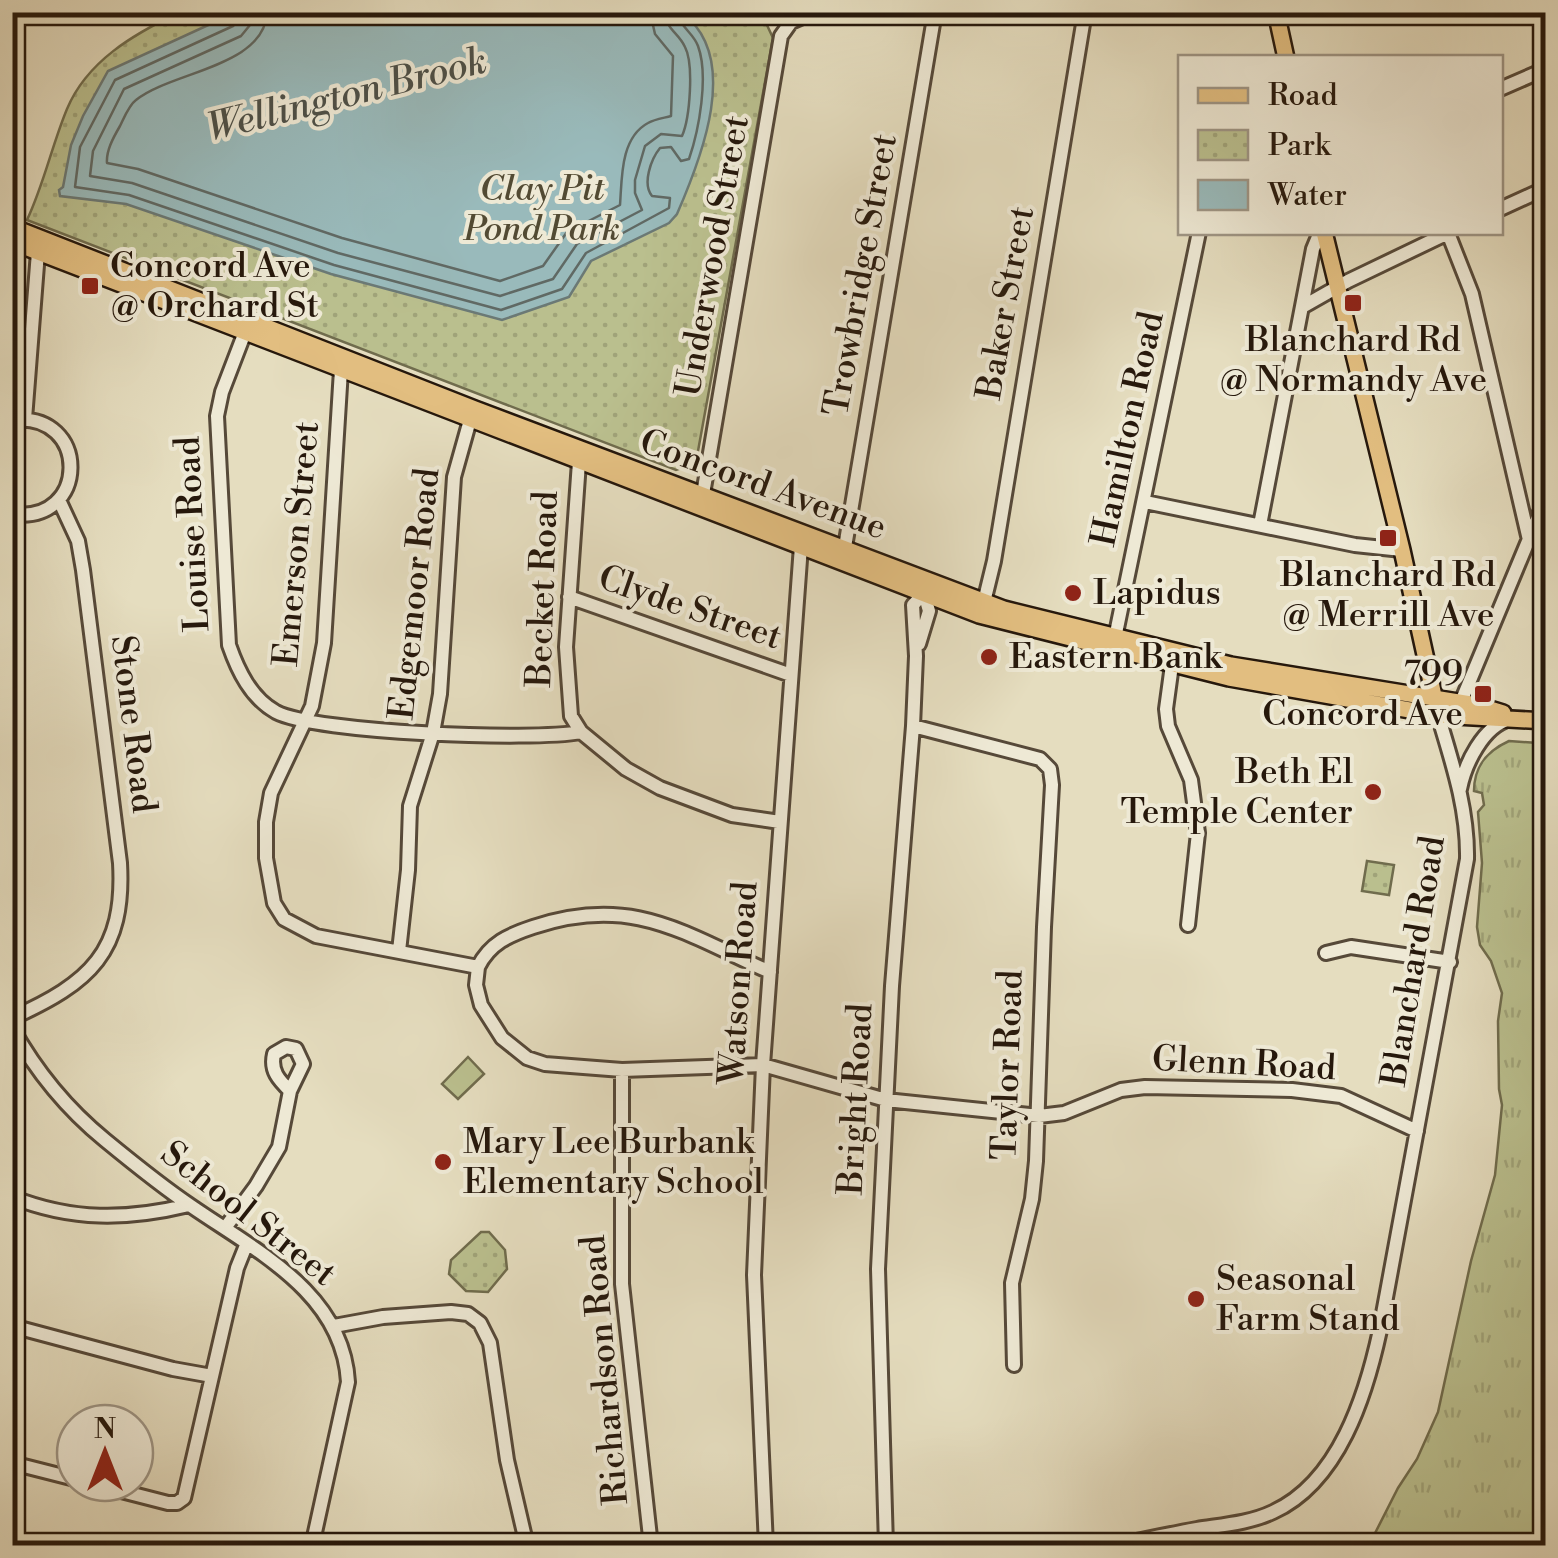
<svg xmlns="http://www.w3.org/2000/svg" width="1558" height="1558" viewBox="0 0 1558 1558" font-family="'Libre Bodoni',serif">
	<style>
		.grass { fill: url(#grass-tufts); stroke: #706c4d; stroke-width: 2.5 }
		.park { fill: url(#park-dots); stroke: #706c4d; stroke-width: 2.5 }
		.garden { fill: #babf8e; stroke: #706c4d; stroke-width: 2.5 }
		.water { fill: #99babb; stroke: #6b7975; stroke-width: 2.5 }
		.lines { fill: none; stroke-linecap: round; stroke-linejoin: round }
		.shore { stroke: #606964; stroke-width: 2.5 }
		.minor-casing { stroke: #564939; stroke-width: 18 }
		.major-casing { stroke: #26180c; stroke-width: 20 }
		.minor { stroke: #eee9d5; stroke-width: 12 }
		.major { stroke: #e2be80; stroke-width: 15 }
		.poi-dot { fill: #8f2418; stroke: #eee9d5; stroke-width: 4 }
		.labels { text-anchor: middle; dominant-baseline: central; stroke-width: 8; stroke-linejoin: round; paint-order: stroke }
		.park-label { font-size: 35px; font-style: italic; fill: #524a33; stroke: #eee9d5 }
		.street-label { font-size: 35px; fill: #26180c; stroke: #eee9d5 }
		.poi-label { font-size: 35px; fill: #26180c; stroke: #eee9d5; text-anchor: start }
		.water-label { font-size: 38px; font-style: italic; fill: #4e5149; stroke: #eee9d5 }
	</style>
	<defs>
		<pattern id="grass-tufts" width="24" height="20" patternUnits="userSpaceOnUse" patternTransform="scale(2.5)"><rect width="24" height="20" fill="#babf8e"/><path d="M3 7l-1-3M5 7V3M7 7l1-3M15 17l-1-3M17 17v-4M19 17l1-3" fill="none" stroke="#a0a379"/></pattern>
		<pattern id="park-dots" width="8" height="8" patternUnits="userSpaceOnUse" patternTransform="scale(2.5)"><rect width="8" height="8" fill="#babf8e"/><path d="M2 2h.1M6 6h.1" fill="none" stroke="#a0a379" stroke-width="1.8" stroke-linecap="round"/></pattern>
	</defs>
	<rect width="100%" height="100%" fill="#e5ddbf"/>
	<filter id="stains"><feTurbulence type="fractalNoise" baseFrequency=".002" numOctaves="4"/><feColorMatrix values="0 0 0 0 .2 0 0 0 0 .09 0 0 0 0 .02 0 0 0 .5 -.17"/></filter>
	<radialGradient id="worn" r=".72"><stop offset=".6" stop-color="#630" stop-opacity="0"/><stop offset="1" stop-color="#630" stop-opacity=".3"/></radialGradient>
	<path class="grass" d="M1509,741L1538,743L1546,748L1545,1545H1369L1398,1488L1417,1459L1438,1412L1471,1261L1495,1175L1502,1105L1499,1089L1498,1021L1502,993L1491,961L1480,945L1477,927L1482,863L1478,812L1484,805L1482,793L1474,791C1474,766 1487,751 1509,741Z"/>
	<path class="park" d="M752,12L766,23L773,38L698,451L688,466L676,470L27,220C44,184 52,145 67,109C87,61 134,34 178,13Z
		M1367,861L1394,865L1389,895L1362,891Z
		M481,1232H489L505,1250L507,1269L488,1292L466,1291L449,1274L451,1260Z"/>
	<path class="garden" d="M468,1057L484,1074L458,1099L442,1084Z"/>
	<path class="water" d="M243,13H682C742,57 701,159 677,214L669,223L591,261L569,297L502,320L331,274L126,204L60,196L59,190L63,187L71,145L83,116L108,71L217,21Z"/>
	<g class="lines">
		<path class="shore" d="M240,12L239,20L233,26L115,80L80,147L75,187L129,195L334,265L501,310L562,289L586,253L669,208L670,198L652,196C642,184 651,159 660,148L671,147L681,161L689,159C699,130 709,76 698,46C693,32 679,27 678,12
			M252,12L250,25L241,36L124,89L93,151L90,176L132,183L338,253L500,296L553,279L577,244L642,210L635,193V180L645,146L661,134L682,136C690,118 694,64 685,47C678,32 666,30 665,12
			M267,12C265,67 172,71 136,100C129,105 124,118 120,126C113,138 106,151 107,163L138,169L342,238L500,281L543,266L567,232L620,205C622,179 620,138 648,123C655,119 664,118 671,116L673,56L655,34L650,12"/>
		<defs>
			<path id="minor" d="M1500,89L1546,69
				M1500,209L1546,188
				M1448,233L1472,294L1529,540
				M1304,306L1348,281L1450,232
				M245,332L222,392L217,416L229,645C238,671 251,698 276,712C316,733 533,741 581,732
				M341,370L324,643L312,706L271,793L266,822V858L274,903L284,919L316,936L478,967C490,943 509,935 533,927C632,894 683,933 770,972
				M25,419L38,252
				M12,420C91,411 89,525 12,514
				M579,462L566,647L571,716L581,732L626,769L660,788L732,815L780,822
				M703,494L781,36L791,22L814,12
				M1145,502L1355,545L1402,550
				M1260,525L1313,249L1320,232
				M845,547L935,12
				M569,597L791,675
				M984,602L994,561L1085,12
				M1115,638L1199,232
				M919,644L929,611L924,593
				M1172,665L1166,709L1168,726L1191,780L1198,833L1188,925
				M1461,702L1546,498
				M913,726L1040,759L1050,769L1052,785L1044,927L1036,1161L1032,1199L1012,1283L1014,1365
				M1460,789C1465,764 1483,726 1510,719
				M399,951L408,870L410,806L433,733L440,694L454,477L470,420
				M1326,953L1351,947L1450,962
				M478,967L476,985L481,1005L502,1038L527,1058L545,1064L622,1070L763,1065L886,1100L1039,1116L1064,1113L1121,1090L1145,1087L1292,1090L1341,1096L1417,1131
				M12,1018C90,983 125,952 120,863L83,570L78,541L59,500
				M12,1028C36,1071 67,1109 105,1140C133,1163 161,1186 191,1206C256,1251 343,1293 348,1382L312,1546
				M622,1070V1284L651,1546
				M12,1197C72,1221 127,1220 189,1205
				M225,1228L256,1186L279,1147L290,1091L303,1064L296,1049L286,1047L274,1054C270,1071 279,1080 290,1091
				M12,1326L173,1369L212,1376
				M334,1326L383,1317L451,1312L468,1314L480,1323L490,1343L507,1460L527,1546
				M12,1463L75,1479
				M90,1483L168,1503H177L184,1498L237,1268L247,1243
				M766,1546L754,1275L763,1065L801,546
				M886,1546L878,1269L892,986L913,726L916,656L913,605L924,593
				M1113,1546C1141,1540 1169,1534 1197,1529C1222,1525 1250,1523 1273,1512C1339,1482 1366,1395 1380,1330L1467,859C1468,809 1452,762 1438,715"/>
			<path id="major" d="M1276,12L1286,58
				M12,227L475,409L1004,609L1231,665L1477,705L1503,713
				M1324,232L1402,550L1436,705
				M12,242L979,615L1229,678L1438,715L1546,721"/>
		</defs>
		<use href="#minor" class="minor-casing"/>
		<use href="#major" class="major-casing"/>
		<use href="#minor" class="minor"/>
		<use href="#major" class="major"/>
	</g>
	<g class="poi-dot">
		<rect x="80" y="276" width="20" height="20" rx="5"/>
		<rect x="1343" y="293" width="20" height="20" rx="5"/>
		<rect x="1378" y="528" width="20" height="20" rx="5"/>
		<circle cx="1073" cy="593" r="10"/>
		<circle cx="989" cy="657" r="10"/>
		<rect x="1473" y="684" width="20" height="20" rx="5"/>
		<circle cx="1373" cy="792" r="10"/>
		<circle cx="443" cy="1162" r="10"/>
		<circle cx="1196" cy="1299" r="10"/>
	</g>
	<g class="labels">
		<g class="park-label">
			<text x="542" y="189">Clay Pit<tspan x="542" dy="40">Pond Park</tspan></text>
		</g>
		<g class="street-label">
			<text transform="translate(713 256) rotate(-80)">Underwood Street</text>
			<text transform="translate(861 275) rotate(-80)">Trowbridge Street</text>
			<text transform="translate(1006 303) rotate(-80)">Baker Street</text>
			<text transform="translate(1128 429) rotate(-78)">Hamilton Road</text>
			<text transform="translate(763 485) rotate(20)">Concord Avenue</text>
			<text transform="translate(193 534) rotate(-93)">Louise Road</text>
			<text transform="translate(297 544) rotate(-85)">Emerson Street</text>
			<text transform="translate(543 589) rotate(-88)">Becket Road</text>
			<text transform="translate(415 594) rotate(-84)">Edgemoor Road</text>
			<text transform="translate(690 608) rotate(19)">Clyde Street</text>
			<text transform="translate(133 724) rotate(83)">Stone Road</text>
			<text transform="translate(1414 961) rotate(-81)">Blanchard Road</text>
			<text transform="translate(739 983) rotate(-86)">Watson Road</text>
			<text transform="translate(1244 1064) rotate(3)">Glenn Road</text>
			<text transform="translate(1008 1065) rotate(-88)">Taylor Road</text>
			<text transform="translate(856 1099) rotate(-87)">Bright Road</text>
			<text transform="translate(248 1214) rotate(38)">School Street</text>
			<text transform="translate(605 1370) rotate(-95)">Richardson Road</text>
		</g>
		<g class="poi-label">
			<text x="110" y="266">Concord Ave<tspan x="110" dy="40">@ Orchard St</tspan></text>
			<text x="1353" y="340" text-anchor="middle">Blanchard Rd<tspan x="1353" dy="40">@ Normandy Ave</tspan></text>
			<text x="1388" y="575" text-anchor="middle">Blanchard Rd<tspan x="1388" dy="40">@ Merrill Ave</tspan></text>
			<text x="1093" y="593">Lapidus</text>
			<text x="1009" y="657">Eastern Bank</text>
			<text x="1463" y="674" text-anchor="end">799<tspan x="1463" dy="40">Concord Ave</tspan></text>
			<text x="1353" y="772" text-anchor="end">Beth El<tspan x="1353" dy="40">Temple Center</tspan></text>
			<text x="463" y="1142">Mary Lee Burbank<tspan x="463" dy="40">Elementary School</tspan></text>
			<text x="1216" y="1279">Seasonal<tspan x="1216" dy="40">Farm Stand</tspan></text>
		</g>
		<g class="water-label">
			<text transform="translate(347 95) rotate(-14)">Wellington Brook</text>
		</g>
	</g>
	<rect width="1558" height="1558" fill="none" stroke="#e5ddbf" stroke-width="50"/>
	<rect x="15" y="15" width="1528" height="1528" fill="none" stroke="#26180c" stroke-width="5"/>
	<rect x="25" y="25" width="1508" height="1508" fill="none" stroke="#26180c" stroke-width="2.5"/>
	<rect x="1178" y="55" width="325" height="180" fill="#eee9d5" stroke="#9e9585" stroke-width="2.5"/>
	<rect x="1198" y="88" width="50" height="15" fill="#e2be80" stroke="#9e9585" stroke-width="2.5"/>
	<text x="1268" y="105" font-size="30" fill="#26180c">Road</text>
	<rect x="1198" y="130" width="50" height="30" fill="url(#park-dots)" stroke="#9e9585" stroke-width="2.5"/>
	<text x="1268" y="155" font-size="30" fill="#26180c">Park</text>
	<rect x="1198" y="180" width="50" height="30" fill="#99babb" stroke="#9e9585" stroke-width="2.5"/>
	<text x="1268" y="205" font-size="30" fill="#26180c">Water</text>
	<g transform="translate(105 1453)"><circle r="48" fill="#eee9d5" stroke="#9e9585" stroke-width="2.5"/>
	<path d="M0-8L18 38L0 25L-18 38Z" fill="#8f2418"/>
	<text y="-15" font-size="28" font-weight="bold" text-anchor="middle" fill="#26180c">N</text>
	</g>
	<rect width="100%" height="100%" filter="url(#stains)"/>
	<rect width="100%" height="100%" fill="url(#worn)"/>
</svg>
